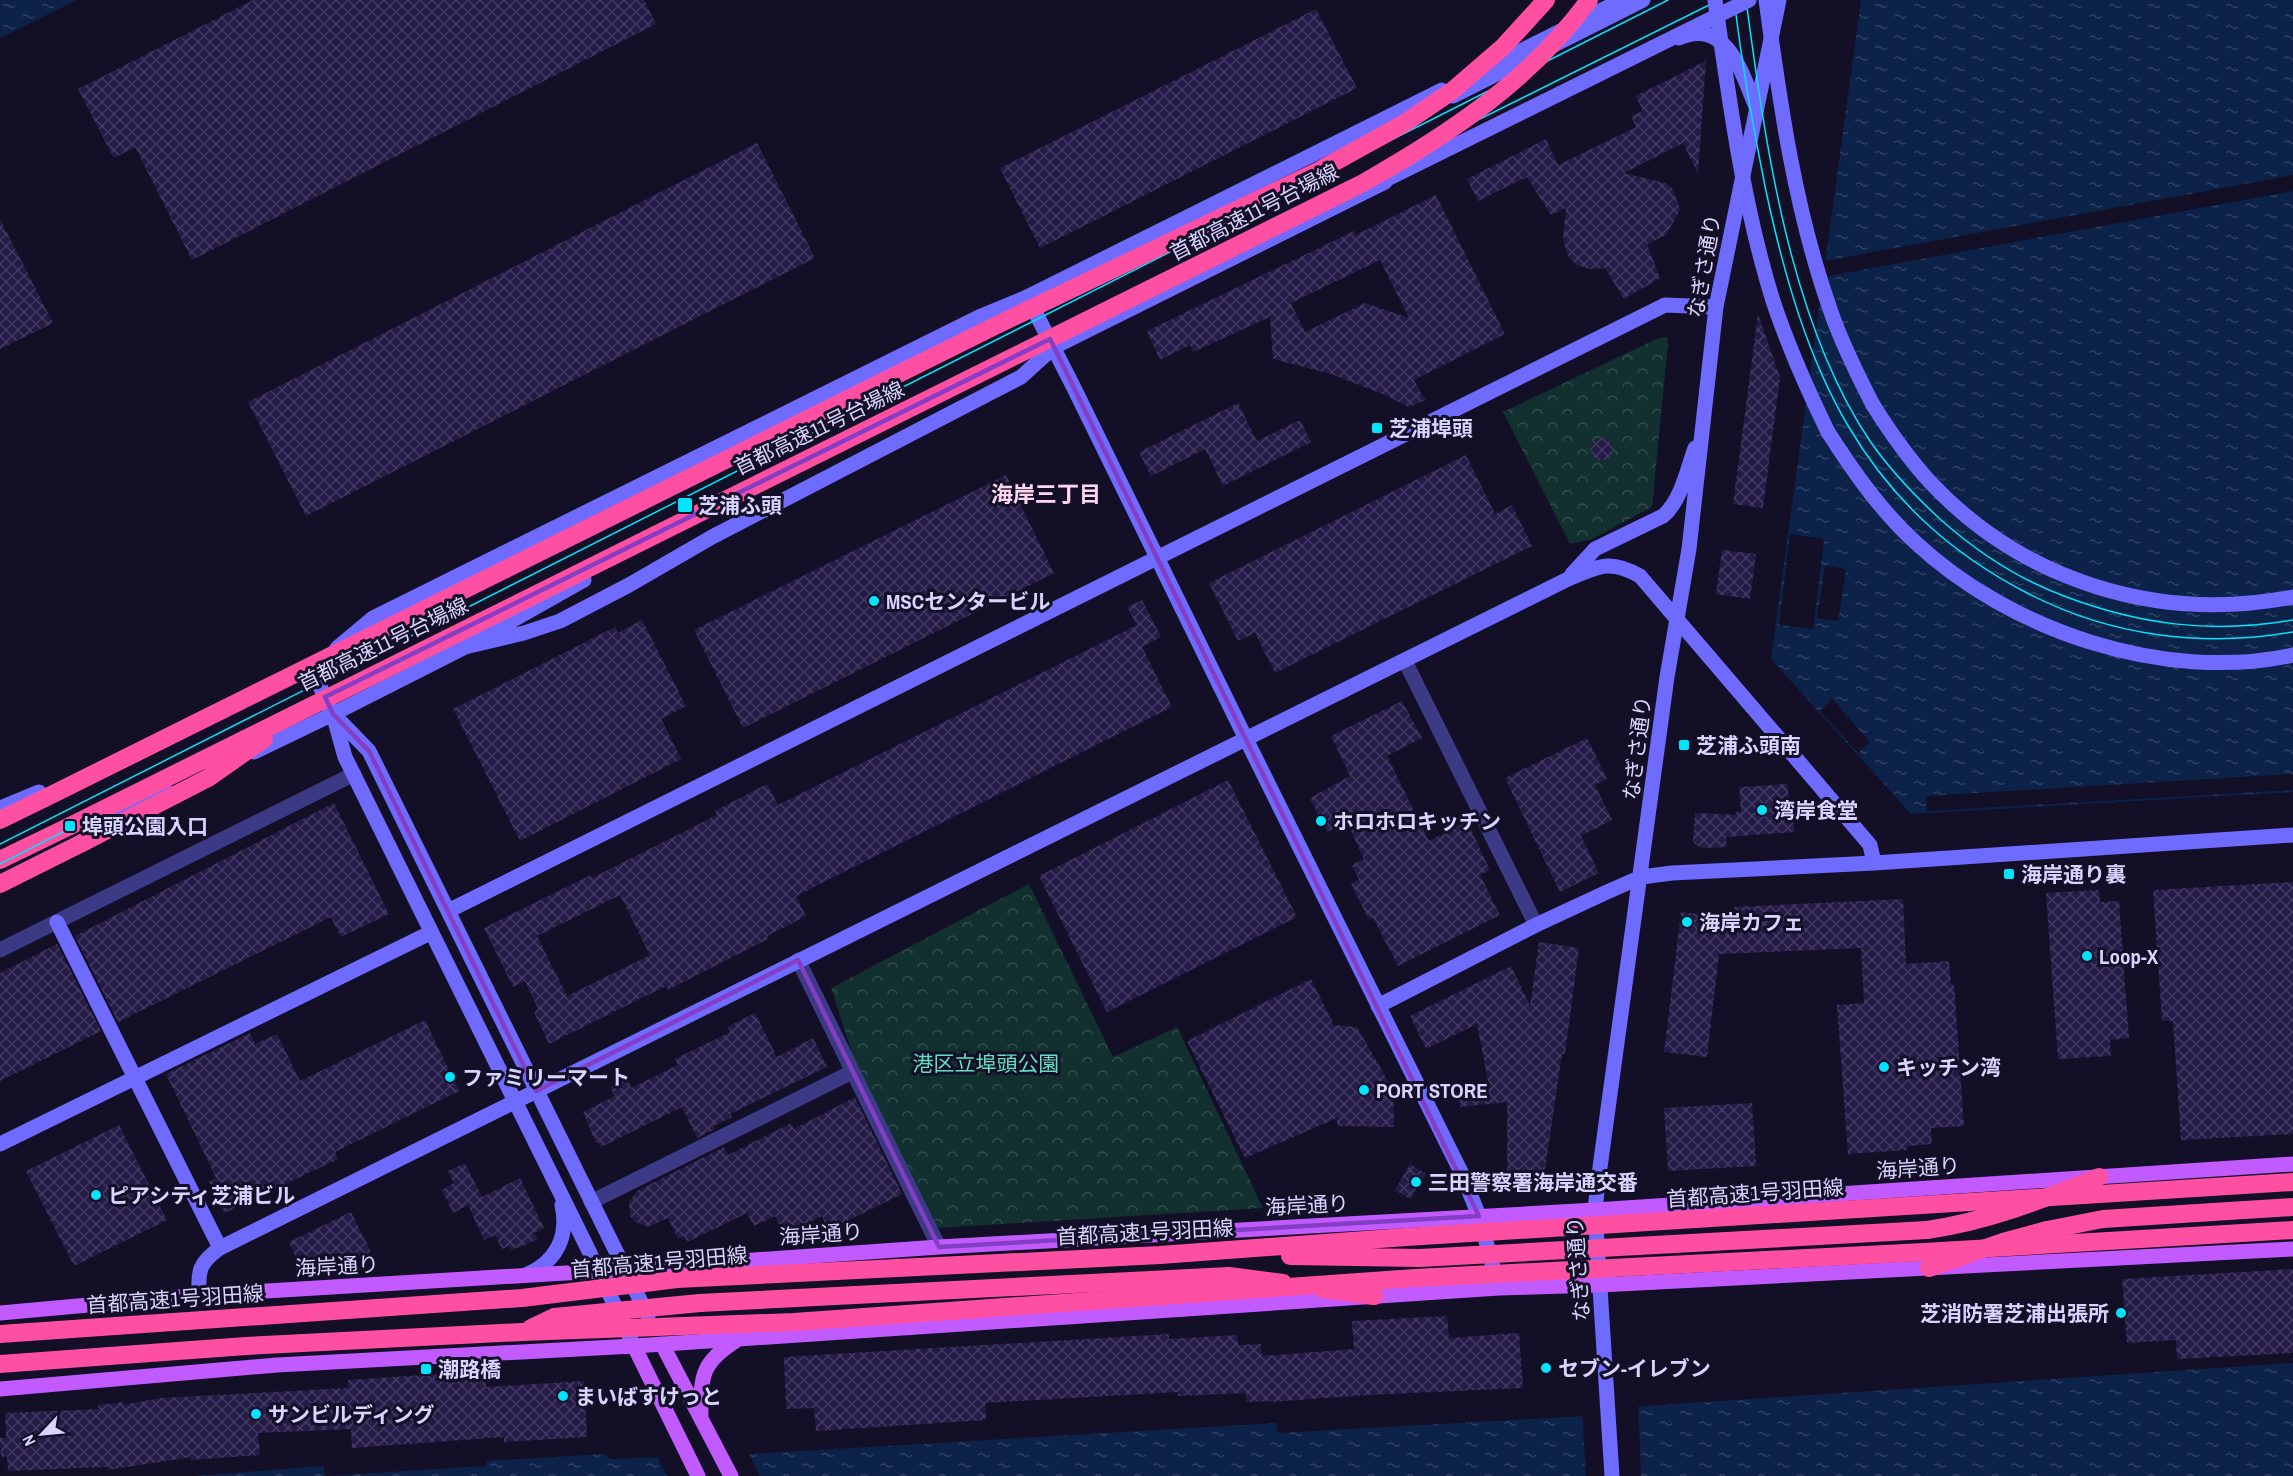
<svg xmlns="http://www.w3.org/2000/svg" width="2293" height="1476" viewBox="0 0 2293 1476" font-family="'Archivo Narrow','Noto Sans JP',sans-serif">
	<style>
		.park { fill: url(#park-crowns) }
		.water { fill: url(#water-ripples) }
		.pier { fill: #130f26 }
		.building { fill: url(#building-cross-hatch); fill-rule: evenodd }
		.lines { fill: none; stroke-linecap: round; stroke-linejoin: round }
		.street { stroke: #3d3a85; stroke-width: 15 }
		.secondary { stroke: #6f6bff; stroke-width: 15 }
		.primary { stroke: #c25bff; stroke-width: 15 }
		.highway { stroke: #ff4fa3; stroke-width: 18 }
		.tram { stroke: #00e5ff; stroke-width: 1.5 }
		.secondary-bridge { stroke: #6f6bff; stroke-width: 15 }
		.highway-bridge { stroke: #ff4fa3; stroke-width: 18 }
		.marked { fill: none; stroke: #843dc5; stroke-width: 4.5; stroke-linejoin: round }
		.poi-dot { fill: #00e5ff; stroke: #130f26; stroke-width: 2 }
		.labels { text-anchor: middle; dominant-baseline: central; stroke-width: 6; stroke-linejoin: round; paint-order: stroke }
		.street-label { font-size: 21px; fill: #d9d4ff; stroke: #130f26 }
		.poi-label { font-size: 21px; font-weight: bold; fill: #d9d4ff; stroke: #130f26; text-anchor: start }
		.park-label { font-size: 21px; fill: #5fe0c0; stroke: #130f26 }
		.neighbourhood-label { font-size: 22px; font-weight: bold; fill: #ffd6f0; stroke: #130f26 }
	</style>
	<defs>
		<pattern id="park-crowns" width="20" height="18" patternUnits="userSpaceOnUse" patternTransform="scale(1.5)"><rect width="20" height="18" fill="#12302f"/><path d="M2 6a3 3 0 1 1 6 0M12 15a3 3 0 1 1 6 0" fill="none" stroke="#344d4e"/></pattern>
		<pattern id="water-ripples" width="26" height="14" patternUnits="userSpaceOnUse" patternTransform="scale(1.5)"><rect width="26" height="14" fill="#0c2248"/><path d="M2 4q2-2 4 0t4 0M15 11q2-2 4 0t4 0" fill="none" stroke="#2f4163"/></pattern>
		<pattern id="building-cross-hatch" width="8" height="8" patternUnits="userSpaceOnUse" patternTransform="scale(1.5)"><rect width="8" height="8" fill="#241b47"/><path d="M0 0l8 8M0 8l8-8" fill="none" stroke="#433b63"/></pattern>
	</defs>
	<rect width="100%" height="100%" fill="#130f26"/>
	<path class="park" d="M1667,337L1668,344L1652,507L1592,539L1570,544L1503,412L1656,339Z
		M1029,884L1113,1057L1177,1027L1263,1208L938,1228L852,1053L831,988Z"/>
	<path class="water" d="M0,0H77L0,38Z
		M1861,0H2293V792L1911,814L1771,659Z
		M2293,1363V1476H194L323,1466L325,1476L486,1466V1461L605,1454L610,1459L663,1457L666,1459L1276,1423L1278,1433L1585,1416V1410Z"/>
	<path class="pier" d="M2293,175V191L1823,277L1825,261Z
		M1790,534L1824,539L1813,629L1779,625Z
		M1825,566L1846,569L1838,621L1817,618Z
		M1832,699L1870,742L1858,753L1820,711Z
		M2293,774V790L1927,811L1926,796Z
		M1638,1403L1641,1476H1586L1582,1408Z
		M748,1451L760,1476H667L656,1454L666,1456Z"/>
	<path class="building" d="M253,0H644L656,24L192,260L135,147L114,158L78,89Z
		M1316,9L1357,88L1040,248L1000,168Z
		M1706,61L1698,174L1683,143L1624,173L1665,183L1673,189L1680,210L1666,235L1647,244L1660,278L1624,299L1605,268L1590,269L1576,265L1568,256L1563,238L1566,208L1551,215L1527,177L1478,201L1467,179L1546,139L1558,165L1636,127L1631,116L1643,111L1636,96Z
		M757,143L815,258L306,516L248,402Z
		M1436,195L1505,334L1414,380L1425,400L1409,407L1385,395L1331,374L1273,359L1270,317L1193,352L1190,345L1160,360L1147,331L1354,231L1356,235ZM1380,260L1409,318L1365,303L1305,332L1291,303Z
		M0,219L53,323L0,349Z
		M1758,314L1780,377L1763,508L1733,504Z
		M1238,403L1257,441L1300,420L1311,442L1223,486L1205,449L1151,476L1139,452Z
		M1591 449a11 11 0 1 1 22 0a11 11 0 1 1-22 0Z
		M1466,455L1495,514L1512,505L1532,546L1275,673L1255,633L1238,641L1209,583Z
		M1006,475L1054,573L743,728L694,630Z
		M1722,550L1756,554L1750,599L1716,594Z
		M1142,600L1161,637L1142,647L1172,707L796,896L806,916L767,936L768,939L668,990L666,986L549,1044L534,1012L538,1009L525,981L513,987L484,928L591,875L592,878L717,815L715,811L767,784L778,805L1137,625L1127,607ZM620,895L650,955L567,996L537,936Z
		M642,620L686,706L661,719L681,759L520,841L453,709L615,627L618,633Z
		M1402,701L1422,738L1387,756L1429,841L1467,821L1490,870L1480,875L1500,915L1398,966L1373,918L1369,920L1351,884L1359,880L1352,865L1364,859L1347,822L1327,832L1310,798L1350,776L1331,736Z
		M1587,738L1607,779L1595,785L1612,820L1581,836L1599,873L1560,892L1505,778Z
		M1228,780L1297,917L1107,1012L1039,876Z
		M1787,784L1795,832L1726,837L1727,847L1702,848L1695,844L1693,840L1695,813L1737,815L1736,812H1741L1739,787Z
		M334,803L389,914L341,937L331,917L118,1022L75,936Z
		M2293,882V1134L2181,1140L2173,1021H2162L2153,890Z
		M2099,890L2100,902L2119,901L2129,1038L2110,1040L2111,1056L2058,1059L2046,893Z
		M1903,899L1906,964L1949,961L1951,984L1954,983L1964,1126L1931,1128L1932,1144L1907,1146V1150L1848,1154L1837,1005L1864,1003L1861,948L1719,954L1707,1057L1664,1052L1681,912L1734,918V907Z
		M1539,942L1579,948L1565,1054H1562L1544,1176L1507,1179V1102L1460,1107L1457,1085L1488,1081L1477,1024L1426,1049L1410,1016L1511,966L1530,1006Z
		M57,944L101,1031L0,1081V973Z
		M1311,979L1334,1025L1357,1027L1393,1090L1394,1127L1337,1126V1118L1245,1158L1187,1041Z
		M755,1013L777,1057L813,1038L827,1067L730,1114L732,1117L714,1126L715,1129L697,1138L682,1107L601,1147L598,1142L596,1143L583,1112L615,1096L610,1087L627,1079L631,1088L678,1065L675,1059L730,1032L728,1027Z
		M425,1020L459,1091L335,1152L338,1159L224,1213L209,1182L216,1178L166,1074L250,1033L255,1044L277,1034L300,1081Z
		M855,1097L902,1194L829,1230L822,1216L784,1235L775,1216L754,1226L747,1213L687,1242L684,1236L678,1239L668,1218L648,1227L635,1222L630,1216L629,1202L637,1191L724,1147L728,1155L791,1123L794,1129Z
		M1752,1103L1756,1166L1668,1171L1664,1108Z
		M119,1125L167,1220L74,1266L26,1171Z
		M465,1163L482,1197L520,1178L544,1228L534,1233L537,1239L519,1248L518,1247L511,1250L509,1246L502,1249L495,1235L484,1240L468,1205L453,1213L442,1190L454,1183L448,1171Z
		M1410,1164L1426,1174L1410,1199L1395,1190Z
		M351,1212L371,1252L356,1259L298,1262L289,1242Z
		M2293,1269V1353L2177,1359L2176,1340L2127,1343L2122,1279Z
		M1447,1316L1449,1338L1519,1333L1523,1388L1368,1395L1270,1402V1401L1246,1402V1393L1178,1396V1392L985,1403L986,1420L816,1431L814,1408L786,1409L784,1357L1169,1334V1339L1237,1335L1238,1345L1261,1344L1262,1356L1354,1349L1352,1321Z
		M485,1371L486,1387L584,1381L587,1437L504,1442V1437L352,1448L351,1429L258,1433L260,1455L191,1460V1457L108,1470L107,1467L8,1471L7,1456L1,1457L0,1438H6L5,1413L99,1409L98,1405L123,1402V1405L160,1398L348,1388V1380Z"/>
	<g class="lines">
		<path class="street" d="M1405,661L1536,925
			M0,950L354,774
			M798,960L939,1247
			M591,1202L852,1072"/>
		<path class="secondary" d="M1679,38C1727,17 1742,74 1756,107
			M1485,69L1622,0
			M1028,298L1074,388L1246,739L1463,1176L1479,1216L1498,1285
			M1873,405C1890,432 1908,458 1930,482C2024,582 2159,623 2293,597
			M1828,432C1853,471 1880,510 1915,542C2010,631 2164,683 2293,655
			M1572,574L1595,549L1663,516C1681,501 1687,470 1695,448
			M465,647L524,633L560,621L629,585L712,537L1021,377L1054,347L1385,182
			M337,648L373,618L979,317L1027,297L1442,90
			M312,670L333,714L345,757L587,1247L634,1346
			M336,717L369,751L648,1316
			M254,752L333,714L465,647L584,580
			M0,808L39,792
			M100,820L166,791
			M448,911L1665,305L1716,307
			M57,922L220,1248
			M1378,1006L1536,925L1607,892L1641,877L1672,873L1874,863
			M0,1144L430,933
			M526,1275C556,1262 569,1237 562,1205
			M199,1295C198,1270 199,1263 220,1248L1568,579C1599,566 1610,559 1640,576L1870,845L1874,863L2293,835
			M1612,1476L1595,1210L1598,1182L1667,677L1689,549L1716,307L1779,0"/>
		<path class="primary" d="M0,1313L199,1295L599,1271L939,1247L1595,1210L2293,1164
			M662,1344L731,1476
			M634,1346L698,1476
			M0,1389L277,1365L634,1346L1499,1288L1600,1285L2293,1249
			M701,1414C700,1375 703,1361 737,1340"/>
		<path class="highway" d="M0,820L45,798
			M0,860L70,826
			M0,884L82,843
			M1927,1230C1989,1221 2041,1200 2099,1177
			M1929,1268L2003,1242L2047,1230L2103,1219L2293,1207
			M1323,1289L1374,1296
			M700,1303L1229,1276L1283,1283"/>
		<path class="tram" d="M1734,0C1742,64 1753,128 1766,191C1804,368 1860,507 2029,594C2111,636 2203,648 2293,632
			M1746,0C1765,141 1789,321 1870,441C1890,470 1914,495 1940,519C1977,552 2018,579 2064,596C2140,625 2213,634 2293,620
			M0,844L1668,0
			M0,864L596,559L1719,0"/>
		<path class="secondary-bridge" d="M1715,0C1729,99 1743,205 1773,301C1788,346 1807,389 1828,432
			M1766,0C1780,104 1795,210 1830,309C1841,342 1857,374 1873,405
			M1453,96L1643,0
			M1373,186L1749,0"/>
		<path class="highway-bridge" d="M45,798L999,324L1320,170L1405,123L1452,91L1503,47L1546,0
			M70,826L1363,183C1448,135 1531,80 1589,0
			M82,843L208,778L264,739
			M1290,1256L1420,1258L1927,1230
			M531,1328L554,1317L700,1303
			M0,1334L522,1298L677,1279L1160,1255L1406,1237L2293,1182
			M0,1364L246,1346L522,1332L794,1322L1415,1278L1924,1252L2293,1230"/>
	</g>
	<path class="marked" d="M1050,339L1479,1216L939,1247L798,960L536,1091L369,751L333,714L325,697Z"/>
	<g class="poi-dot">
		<rect x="1371" y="422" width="12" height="12" rx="3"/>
		<rect x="677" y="497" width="16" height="16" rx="3"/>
		<circle cx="874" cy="601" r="6"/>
		<rect x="1678" y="739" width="12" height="12" rx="3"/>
		<circle cx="1762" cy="810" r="6"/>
		<circle cx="1321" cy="821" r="6"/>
		<rect x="64" y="820" width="12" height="12" rx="3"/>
		<rect x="2003" y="868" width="12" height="12" rx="3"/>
		<circle cx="1687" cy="922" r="6"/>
		<circle cx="2087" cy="956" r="6"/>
		<circle cx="1884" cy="1067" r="6"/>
		<circle cx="450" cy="1077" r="6"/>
		<circle cx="1364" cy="1090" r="6"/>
		<circle cx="1416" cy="1182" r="6"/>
		<circle cx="96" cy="1195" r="6"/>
		<circle cx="2121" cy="1313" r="6"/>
		<circle cx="1546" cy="1368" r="6"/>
		<rect x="420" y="1363" width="12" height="12" rx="3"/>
		<circle cx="563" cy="1396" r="6"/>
		<circle cx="256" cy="1414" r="6"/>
	</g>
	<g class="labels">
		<g class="street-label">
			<text transform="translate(1254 212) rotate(-27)">首都高速11号台場線</text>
			<text transform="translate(1704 266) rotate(-80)">なぎさ通り</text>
			<text transform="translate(819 428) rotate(-26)">首都高速11号台場線</text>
			<text transform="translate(383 644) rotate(-26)">首都高速11号台場線</text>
			<text transform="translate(1637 748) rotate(-83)">なぎさ通り</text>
			<text transform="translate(1918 1168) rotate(-4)">海岸通り</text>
			<text transform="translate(1755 1193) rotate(-4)">首都高速1号羽田線</text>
			<text transform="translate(1307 1205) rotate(-3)">海岸通り</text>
			<text transform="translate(1145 1232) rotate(-3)">首都高速1号羽田線</text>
			<text transform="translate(821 1234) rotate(-4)">海岸通り</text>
			<text transform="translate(659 1262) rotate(-5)">首都高速1号羽田線</text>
			<text transform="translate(337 1266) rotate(-3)">海岸通り</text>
			<text transform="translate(1578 1269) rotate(-94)">なぎさ通り</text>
			<text transform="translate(175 1299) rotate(-4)">首都高速1号羽田線</text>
		</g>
		<g class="poi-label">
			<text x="1389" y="428">芝浦埠頭</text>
			<text x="698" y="505">芝浦ふ頭</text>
			<text x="886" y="601">MSCセンタービル</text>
			<text x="1696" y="745">芝浦ふ頭南</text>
			<text x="1774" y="810">湾岸食堂</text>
			<text x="1333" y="821">ホロホロキッチン</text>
			<text x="82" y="826">埠頭公園入口</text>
			<text x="2021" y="874">海岸通り裏</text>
			<text x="1699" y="922">海岸カフェ</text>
			<text x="2099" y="956">Loop-X</text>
			<text x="1896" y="1067">キッチン湾</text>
			<text x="462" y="1077">ファミリーマート</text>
			<text x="1376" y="1090">PORT STORE</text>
			<text x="1428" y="1182">三田警察署海岸通交番</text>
			<text x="108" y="1195">ピアシティ芝浦ビル</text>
			<text x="2109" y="1313" text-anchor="end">芝消防署芝浦出張所</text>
			<text x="1558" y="1368">セブン-イレブン</text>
			<text x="438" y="1369">潮路橋</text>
			<text x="575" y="1396">まいばすけっと</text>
			<text x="268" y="1414">サンビルディング</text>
		</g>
		<g class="park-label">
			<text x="986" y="1063">港区立埠頭公園</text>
		</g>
		<g class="neighbourhood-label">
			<text x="1046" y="494">海岸三丁目</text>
		</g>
	</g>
	<g transform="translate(42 1434) rotate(244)" stroke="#130f26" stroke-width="4.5" paint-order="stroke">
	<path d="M0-4.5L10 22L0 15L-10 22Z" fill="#d9d4ff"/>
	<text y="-9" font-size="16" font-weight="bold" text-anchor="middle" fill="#d9d4ff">N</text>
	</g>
</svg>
